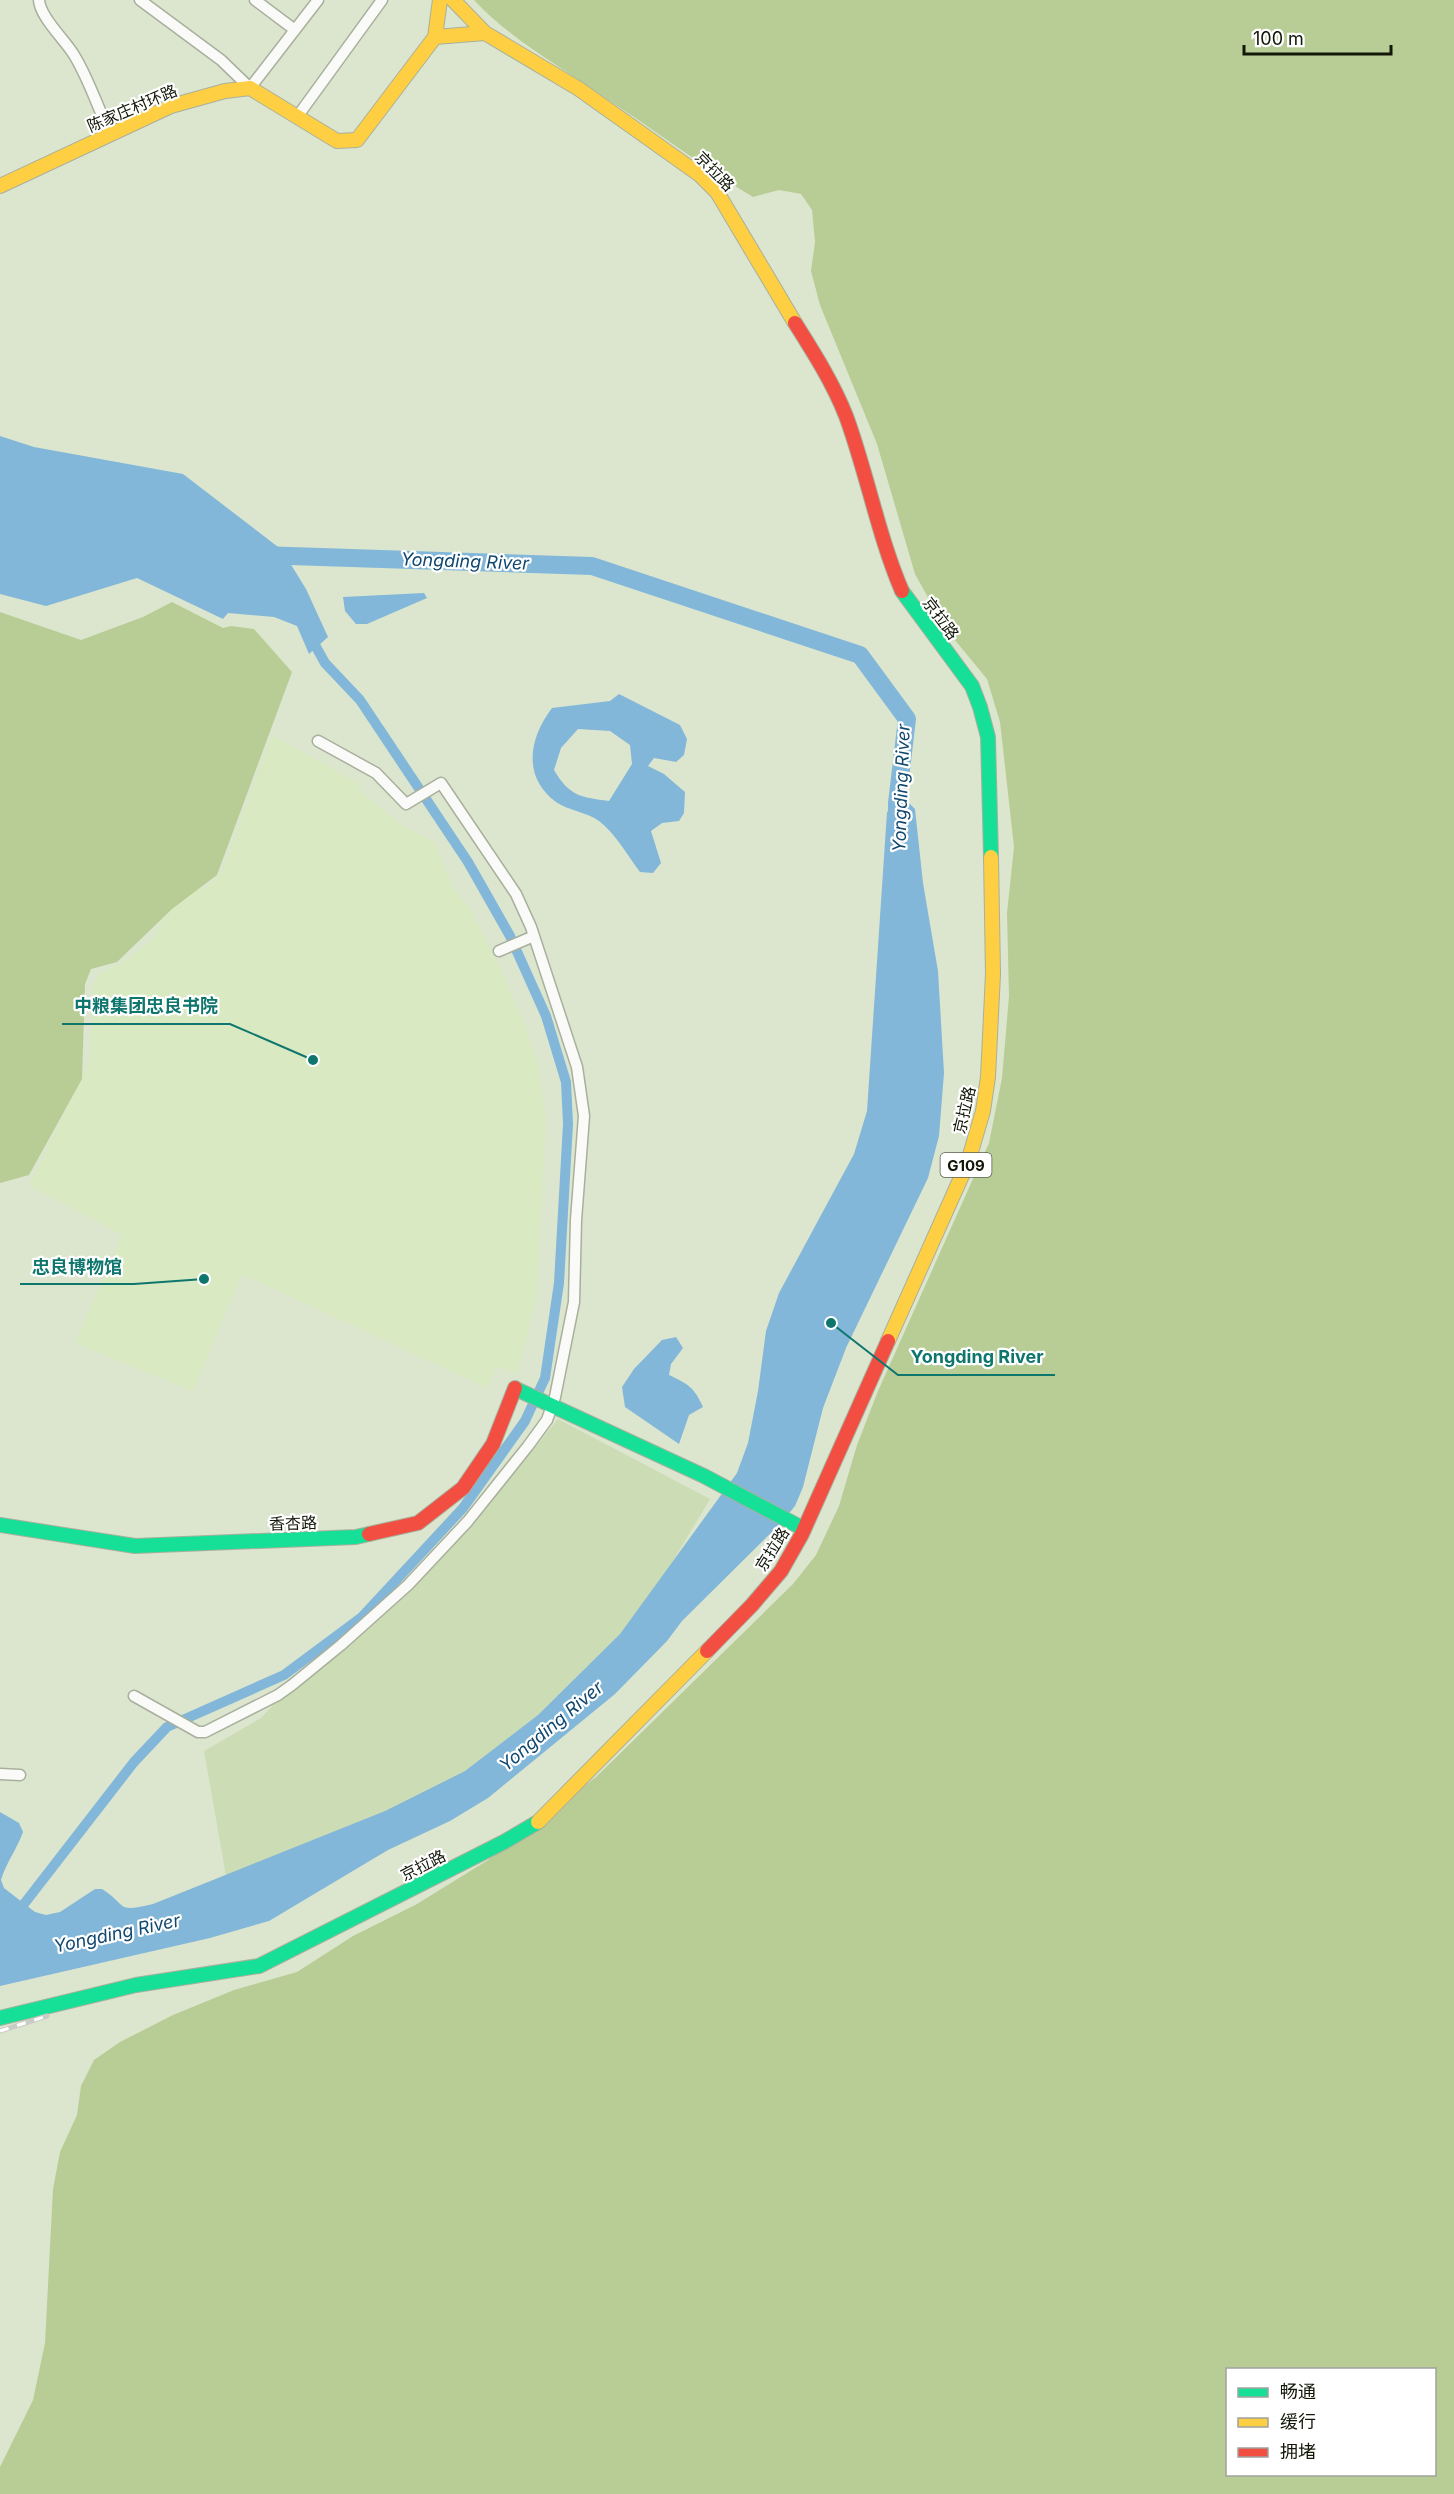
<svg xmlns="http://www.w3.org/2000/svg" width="1454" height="2494" viewBox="0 0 1454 2494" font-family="Inter,'Noto Sans SC',sans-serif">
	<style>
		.built { fill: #d9e9c1 }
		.green { fill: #ccdcb4 }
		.forest { fill: #b8cd95; fill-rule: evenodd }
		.water { fill: #82b7d9; fill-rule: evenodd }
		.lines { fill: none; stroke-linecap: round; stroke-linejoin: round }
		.canal { stroke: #82b7d9; stroke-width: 10 }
		.river { stroke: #82b7d9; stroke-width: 18 }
		.street-casing { stroke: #a8b09d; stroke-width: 13 }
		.fast-casing { stroke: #a8b09d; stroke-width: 16 }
		.slow-casing { stroke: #a8b09d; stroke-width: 16 }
		.jam-casing { stroke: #a8b09d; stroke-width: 16 }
		.street { stroke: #fafbf8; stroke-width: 10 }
		.fast { stroke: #16e098; stroke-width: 14 }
		.slow { stroke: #ffcf43; stroke-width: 14 }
		.jam { stroke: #f24e42; stroke-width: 14 }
		.rail-casing { stroke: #c9ccc5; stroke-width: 5 }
		.rail { stroke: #fff; stroke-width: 3; stroke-dasharray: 9; stroke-linecap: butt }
		.labels { text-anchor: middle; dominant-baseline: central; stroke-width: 4.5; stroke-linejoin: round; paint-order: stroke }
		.shield { fill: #fff; stroke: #595d52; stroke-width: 1.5 }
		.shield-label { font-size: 15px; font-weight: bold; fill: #121708 }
		.street-label { font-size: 16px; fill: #121708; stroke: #fff }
		.water-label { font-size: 18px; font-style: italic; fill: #11486f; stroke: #fff }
		.leader { fill: none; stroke: #0f766e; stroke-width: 2 }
		.callout-dot { fill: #0f766e; stroke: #fff; stroke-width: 2 }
		.callout-label { font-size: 18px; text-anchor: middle; font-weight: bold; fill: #0f766e; stroke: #fff; stroke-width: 4.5; stroke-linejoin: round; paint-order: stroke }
	</style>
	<rect width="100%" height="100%" fill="#dce6ce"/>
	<path class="built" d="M272,735L360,784V791L401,825L434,842L455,891L469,907L499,965L523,1021L538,1065L546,1122L536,1299L517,1374L496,1366L487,1388L242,1274L193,1391L75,1343L122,1235L29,1185L87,1068L91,1055L92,987L99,974L128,959L152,940L180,889H205L222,872Z"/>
	<path class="green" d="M558,1419L710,1499L670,1566L620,1634L538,1715L465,1771L385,1811L226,1876L204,1751L261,1718L274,1704L345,1649L413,1589L482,1512Z"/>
	<path class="forest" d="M474,0H1454V2494H0V2467L33,2400L45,2343L53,2189L60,2152L77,2115L81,2086L94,2060L120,2042L173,2015L234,1990L297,1972L353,1936L417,1904L488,1860L596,1777L793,1584L816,1555L839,1506L857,1445L878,1391L989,1143L1002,1078L1009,996L1007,913L1014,847L1000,722L987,679L945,628L915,574L877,444L820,305L811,271L815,242L812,210L801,194L779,190L753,197C703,167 656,131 607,99C563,68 511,40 474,0ZM1228,2370H1434V2474H1228Z
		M172,602L223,628L231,626L254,629L292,672L217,875L172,909L117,962L91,969L85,984L82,1079L29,1175L0,1183V612L81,640L143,617Z"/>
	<path class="water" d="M0,436L34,447L183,474L282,550L306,589L328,637L309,654L297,626L274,617L228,613L223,619L137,578L46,606L0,594Z
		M424,593L427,598L367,624H356L345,611L343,597Z
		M619,694L680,725L687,739L684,755L676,762L654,758L648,766L664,774L685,792L684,813L679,821L662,823L651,831L661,863L653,873L640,872C628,856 615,833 599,821C587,812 569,811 556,802C522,777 529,738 552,708L610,701ZM578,729L610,731L630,745L632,764L609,801C581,797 570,797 554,770L561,748Z
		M904,802L910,804L915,809L923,883L938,971L944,1073L939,1136L928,1178L846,1348L823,1408L803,1487L795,1506L782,1522L682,1621L667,1641L615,1694L488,1798L450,1821L388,1850L269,1921L210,1938L0,1986V1812L19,1823L23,1832C17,1849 6,1863 1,1880L4,1888L35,1912L46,1915L60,1912L95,1889H102C129,1906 114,1913 153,1904L385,1811L465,1771L538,1715L620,1634L737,1473L748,1443L758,1391L766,1331L779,1293L854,1154L867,1111L887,812L897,803Z
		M676,1337L683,1348L671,1364L669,1375C688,1384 694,1387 703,1407L689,1415L679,1444L625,1407L622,1387L634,1369L662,1340Z"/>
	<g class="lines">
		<path class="canal" d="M19,1915L24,1904L134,1762L167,1727L284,1675L362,1617L463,1508L525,1421L545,1378L559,1283L568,1124L566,1082L546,1016L510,936L468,862L360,700L325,663L310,636"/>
		<path class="river" d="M260,555L592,566L860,655L907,719L897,803V828"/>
		<defs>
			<path id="street" d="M39,0C40,17 65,40 74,55C89,79 98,109 111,135
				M140,0L221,60L250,88L318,0
				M255,0L295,30
				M297,117L382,0
				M499,951L534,936
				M134,1696L198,1732H205L278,1695L292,1685L341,1645L408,1585L468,1521L528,1446L547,1420L555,1397L574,1302L576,1220L584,1116L577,1067L531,927L516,894L441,783L406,804L376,773L318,741
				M0,1774L20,1775"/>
			<path id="fast" d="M902,591L972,686L980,707L988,737L991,857
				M516,1389L704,1476L804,1529
				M0,1525L135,1546L356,1537L369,1534
				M0,2018L136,1985L259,1966L504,1842L538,1822"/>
			<path id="slow" d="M440,0L435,37L485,33
				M453,0L485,33L579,89L700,175L717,192L795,323
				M0,186L171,106L225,91L250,88L337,141L357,140L435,37
				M888,1341L968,1162L983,1111L988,1077L993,974L991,857
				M538,1822L707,1651"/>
			<path id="jam" d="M795,323C814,353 833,383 846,416C867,473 878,535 902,591
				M369,1534L418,1523L463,1488L493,1444L515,1388
				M707,1651L752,1605L781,1571L802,1534L888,1341"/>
		</defs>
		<use href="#street" class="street-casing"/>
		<use href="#fast" class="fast-casing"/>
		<use href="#slow" class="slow-casing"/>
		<use href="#jam" class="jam-casing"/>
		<use href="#street" class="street"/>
		<use href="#fast" class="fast"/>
		<use href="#slow" class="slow"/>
		<use href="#jam" class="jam"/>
		<defs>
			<path id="rail" d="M0,2031L47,2016"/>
		</defs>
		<use href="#rail" class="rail-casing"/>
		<use href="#rail" class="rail"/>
	</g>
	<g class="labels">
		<rect class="shield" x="940.5" y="1153" width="51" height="24" rx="4.5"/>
		<g class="shield-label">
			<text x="966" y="1165">G109</text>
		</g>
		<g class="street-label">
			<text transform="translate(132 108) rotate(-23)">陈家庄村环路</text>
			<text transform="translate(715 171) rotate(46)">京拉路</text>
			<text transform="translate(941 618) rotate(53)">京拉路</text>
			<text transform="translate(964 1110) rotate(-77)">京拉路</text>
			<text transform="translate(293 1523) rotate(-2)">香杏路</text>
			<text transform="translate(772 1549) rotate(-58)">京拉路</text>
			<text transform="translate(423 1865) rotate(-27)">京拉路</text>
		</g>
		<g class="water-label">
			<text transform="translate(465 561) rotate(2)">Yongding River</text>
			<text transform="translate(901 788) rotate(-88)">Yongding River</text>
			<text transform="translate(551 1726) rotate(-40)">Yongding River</text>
			<text transform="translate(117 1933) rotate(-12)">Yongding River</text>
		</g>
	</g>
	<path class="leader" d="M313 1060L230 1024H62M204 1279L134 1284H20M831 1323L898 1375H1055"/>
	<g class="callout-dot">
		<circle cx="313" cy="1060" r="6"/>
		<circle cx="204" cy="1279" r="6"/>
		<circle cx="831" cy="1323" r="6"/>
	</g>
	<g class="callout-label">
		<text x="146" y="1012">中粮集团忠良书院</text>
		<text x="77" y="1273">忠良博物馆</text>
		<text x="977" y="1363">Yongding River</text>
	</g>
	<rect x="1226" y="2368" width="210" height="108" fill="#ffffff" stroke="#a0a29c" stroke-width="1.5"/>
	<rect x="1238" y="2388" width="30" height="9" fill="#16e098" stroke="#a0a29c" stroke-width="1.5"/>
	<text x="1280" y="2398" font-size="18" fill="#121708">畅通</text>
	<rect x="1238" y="2418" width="30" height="9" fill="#ffcf43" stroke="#a0a29c" stroke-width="1.5"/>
	<text x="1280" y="2428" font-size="18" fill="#121708">缓行</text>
	<rect x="1238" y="2448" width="30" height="9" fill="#f24e42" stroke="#a0a29c" stroke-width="1.5"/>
	<text x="1280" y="2458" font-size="18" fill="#121708">拥堵</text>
	<path d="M1244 45v9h147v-9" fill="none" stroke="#121708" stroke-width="3"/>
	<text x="1253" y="45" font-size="18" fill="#121708" stroke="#ffffff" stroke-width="4.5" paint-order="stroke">100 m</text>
</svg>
